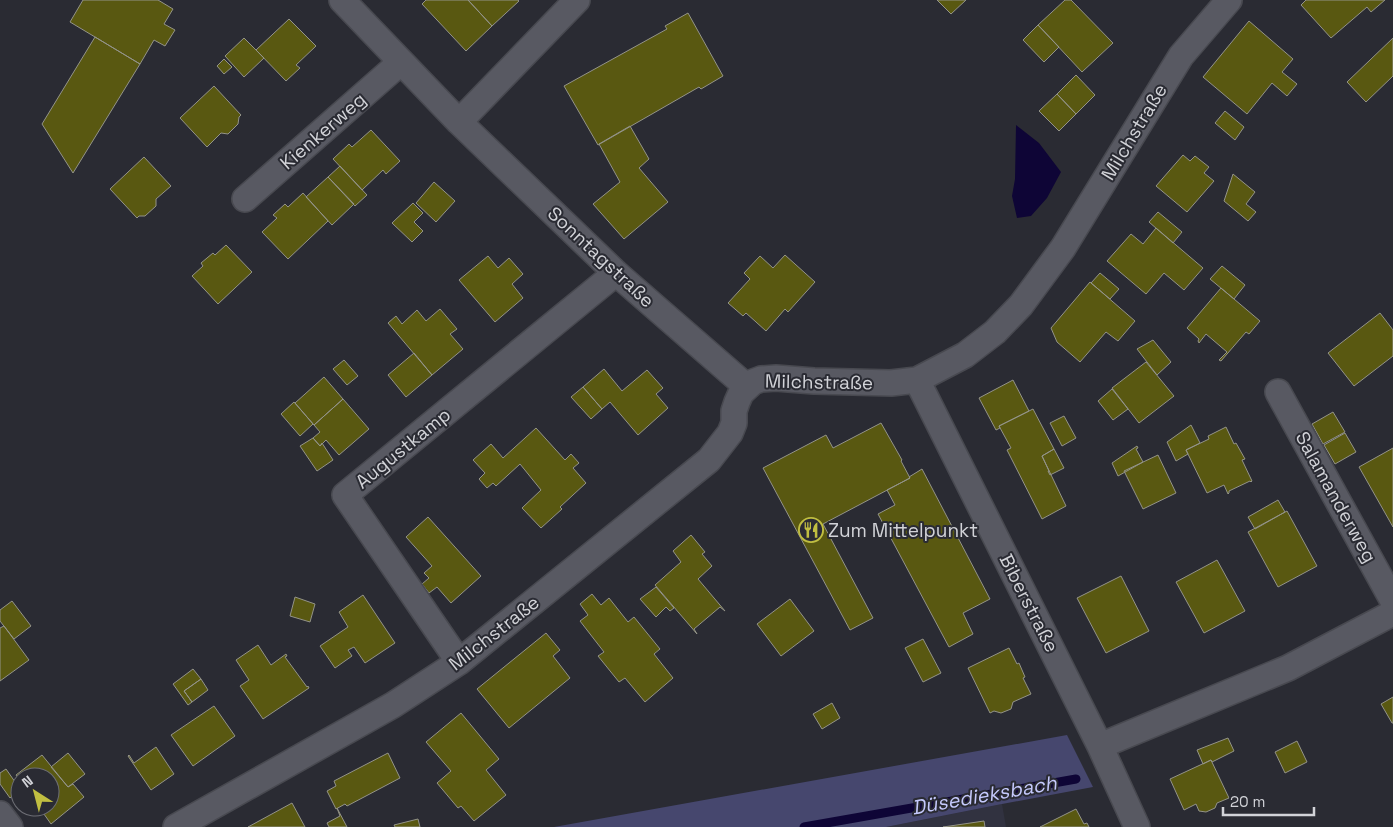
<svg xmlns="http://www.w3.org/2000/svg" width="1393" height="827" viewBox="0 0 1393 827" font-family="'Space Grotesk',sans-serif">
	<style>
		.built { fill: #313240 }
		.green { fill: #46476e }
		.water { fill: #0e0536 }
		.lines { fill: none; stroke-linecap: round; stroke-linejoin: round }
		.stream { stroke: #0e0536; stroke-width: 9 }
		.building { fill: #595811; stroke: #939389 }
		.minor-casing { stroke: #484950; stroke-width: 28 }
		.minor { stroke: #585962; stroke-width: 25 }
		.labels { text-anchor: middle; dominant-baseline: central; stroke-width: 4; stroke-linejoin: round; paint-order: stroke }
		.street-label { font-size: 19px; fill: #d2d3d8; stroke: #2a2b33 }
		.poi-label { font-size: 19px; fill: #d2d3d8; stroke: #2a2b33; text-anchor: start }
		.water-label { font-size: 20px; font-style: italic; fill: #c5c9fc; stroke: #2a2b33 }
	</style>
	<rect width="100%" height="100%" fill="#2a2b33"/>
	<path class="built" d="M1002,804L1006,827H886Z"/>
	<path class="green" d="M1067,735L1093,787L1002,804L886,827H554Z"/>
	<path class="water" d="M1016,125L1039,143L1061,172L1047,198L1031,216L1017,218L1012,196L1015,179Z"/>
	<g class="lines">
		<path class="stream" d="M804,827L1076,779"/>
	</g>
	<path class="building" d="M83,0H158L173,9L164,24L175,30L165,46L154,40L140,64L70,22Z
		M426,0H468L492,26L466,51L422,4Z
		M468,0H518L519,1L492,26Z
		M937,0H966L951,14Z
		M1065,0H1071L1113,43L1082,72L1038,25Z
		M1306,0H1385L1371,12L1367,7L1331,38L1301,5Z
		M688,13L723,76L701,89L699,87L598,145L564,86L667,29L665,26Z
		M289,19L316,46L296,65L300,68L286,81L256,50Z
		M1249,21L1293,59L1282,72L1297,84L1287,96L1272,83L1247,114L1203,77Z
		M1038,25L1059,47L1044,62L1023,40Z
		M95,37L140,64L73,173L42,124Z
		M244,38L264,58L244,77L225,56Z
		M1393,38V76L1366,102L1347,82Z
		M224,59L232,67L224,74L217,66Z
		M1076,75L1095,95L1076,114L1057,94Z
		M214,86L241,115L239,117L238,124L228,134L221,133L207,147L180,118Z
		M1057,94L1076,114L1059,131L1039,111Z
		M1225,111L1244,127L1235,140L1215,123Z
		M630,126L649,159L639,168L668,202L624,239L593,204L620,182L599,144Z
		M371,130L400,161L386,174L383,170L362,190L333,159L349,144L352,147Z
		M1183,155L1190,161L1195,156L1209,167L1204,173L1214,181L1187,212L1156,186Z
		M144,157L171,186L156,199V206L145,216H139L137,218L110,189Z
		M340,166L367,195L355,206L328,177Z
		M1233,174L1255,192L1246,204L1256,212L1248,221L1224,201Z
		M328,177L354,204L332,225L306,197Z
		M434,182L455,201L436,222L416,203Z
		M303,193L328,221L288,259L262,232L277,218L273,215L285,204L288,207Z
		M413,203L423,213L414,222L423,231L412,242L392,223Z
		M1158,212L1182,232L1173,243L1149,222Z
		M1156,228L1203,268L1184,290L1164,273L1146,294L1107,261L1131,234L1143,244Z
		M226,245L252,272L218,304L192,276L203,266L201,263L213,253L215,255Z
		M785,255L815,282L788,312L785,309L766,331L746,313L743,316L728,303L750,279L744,273L760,256L773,268Z
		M488,256L498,268L509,258L523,274L512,284L523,298L495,322L459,280Z
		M1222,266L1245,285L1234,299L1210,279Z
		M1100,273L1119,289L1110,299L1091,283Z
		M1090,282L1135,321L1118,341L1106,332L1080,362L1057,342L1051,328Z
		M1221,288L1260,321L1249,334L1246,332L1221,361L1219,360L1227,352L1206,334L1199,343L1198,341L1199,339L1187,328Z
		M440,309L457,329L450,334L463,349L432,375L388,323L396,316L402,324L417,310L426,321Z
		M1380,313L1393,330V356L1354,386L1328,353Z
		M1153,340L1171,362L1157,375L1137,349Z
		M414,353L432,375L406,397L388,375Z
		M344,360L358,376L347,385L333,369Z
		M1146,362L1174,396L1139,423L1112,388Z
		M604,369L622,391L647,370L663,388L656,394L668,408L638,435L610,402L602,409L583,387Z
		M324,377L343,399L314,425L295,403Z
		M1013,380L1029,411L999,426L1000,428L996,430L979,398Z
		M583,387L602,409L591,419L571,397Z
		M1112,389L1128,409L1113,420L1098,401Z
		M343,399L369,429L339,455L326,440L320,446L313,438L320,432L314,425Z
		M294,402L313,424L300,436L281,414Z
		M1033,409L1054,449L1042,456L1066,506L1042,519L1007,450L1011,448L999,426Z
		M1333,412L1345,432L1323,444L1312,424Z
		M1064,416L1076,438L1062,446L1050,423Z
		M881,423L902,460L901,461L910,478L823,524L873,618L850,630L763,468L826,435L833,448Z
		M1191,425L1200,443L1186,450L1188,454L1176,461L1167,442Z
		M1226,427L1234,444L1236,443L1245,459L1242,460L1252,481L1251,482L1250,481L1229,491V493L1228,494L1224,485L1207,493L1186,450L1209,439L1208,436Z
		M536,428L565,460L571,454L579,463L573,468L586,483L560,507L562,509L541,528L522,508L541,490L520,464L496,486L493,483L487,488L479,479L485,473L473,460L491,444L503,458Z
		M1345,433L1356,452L1335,464L1324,445Z
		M313,438L320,446L322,443L333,460L317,471L300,446Z
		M1137,446L1138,448L1136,449L1143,462L1118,476L1112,463Z
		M1393,448V527L1359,467Z
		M1054,449L1064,468L1050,475L1048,471H1049L1042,456Z
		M1158,455L1176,493L1143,509L1124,471Z
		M922,469L990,599L963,613L973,634L949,647L878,514L895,505L887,490L910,478L909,477Z
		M1278,500L1285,512L1255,529L1248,517Z
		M1287,511L1317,566L1278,587L1248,532Z
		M428,517L481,576L451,603L437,587L429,593L422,584L429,578L424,573L432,566L406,537Z
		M691,535L705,552L702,554L712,566L698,579L725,611L720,607L694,629L697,634L655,585L681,562L673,551Z
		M1217,560L1245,611L1204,633L1176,582Z
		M1121,576L1149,631L1106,653L1077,598Z
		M656,587L674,608L670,611L666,607L656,617L640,599Z
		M592,594L601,605L609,598L628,622L634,617L660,649L654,654L673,678L645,702L625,678L619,682L598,656L604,652L580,621L588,615L580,604Z
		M363,595L395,643L365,663L354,647L348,650L352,656L335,668L320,646L348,627L339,612Z
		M295,597L315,604L310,622L290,616Z
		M790,599L814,631L781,656L757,624Z
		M12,601L31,626L14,639L0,621V610Z
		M4,626L29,660L0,681V628Z
		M546,633L560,650L553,656L570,678L509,728L477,689Z
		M923,639L941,673L923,682L905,648Z
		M258,645L271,665L286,654L287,656L285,657L307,687L308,686L309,688L263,719L240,686L249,680L236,660Z
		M1009,648L1017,664L1019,663L1025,677L1023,678L1031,694L1013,702L1011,709L1001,713L994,711L990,713L968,668Z
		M193,669L201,679L184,691L192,702L188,705L173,684Z
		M201,679L208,690L192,702L184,691Z
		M1393,697V723H1392L1381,704Z
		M832,703L840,718L822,729L813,714Z
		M214,706L235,736L193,766L171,735Z
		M461,713L499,759L486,770L506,795L474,821L461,806L458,808L437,783L451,771L426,742Z
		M1228,738L1234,751L1212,762L1211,760L1203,764L1197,750Z
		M1297,741L1307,762L1285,773L1275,752Z
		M156,747L174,774L151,790L128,756L129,755L134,763Z
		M68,753L85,774L68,787L51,767Z
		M388,753L400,778L347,806L345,804L336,809L327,791L336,786L334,781Z
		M42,755L68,787L73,784L84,797L51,824L39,807H50V777H20V781L16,775Z
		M1211,760L1229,798L1217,803L1215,808L1206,812L1199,811L1196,804L1184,810L1170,779Z
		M6,769L20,789L10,798L0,784V773Z
		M292,803L305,827H248Z
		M337,808L347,827H329L327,823L340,816Z
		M1076,809L1084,824L1087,823L1089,827H1040Z
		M418,819L420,827H395L394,825Z
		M984,821L985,827H943Z"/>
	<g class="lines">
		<defs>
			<path id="minor" d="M342,0L459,122L616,273L747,387
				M459,122L577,0
				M245,199L401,62
				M917,380L1100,746L1137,827
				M1278,392L1393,601
				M459,662L345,495L616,273
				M1100,746L1288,668L1393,613
				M0,814L10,827
				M176,827L393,705L459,662L709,460L730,433L734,423V411L737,402L741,393L753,382L761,379L776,378L814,381L891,383L917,380L965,355L995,332L1021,305L1063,248L1181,56L1229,0"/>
		</defs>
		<use href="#minor" class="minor-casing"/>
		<use href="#minor" class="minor"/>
	</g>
	<defs>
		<symbol id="restaurant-ring" viewBox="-11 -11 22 22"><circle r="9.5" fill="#2a2b33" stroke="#c0be41" stroke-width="1.5"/><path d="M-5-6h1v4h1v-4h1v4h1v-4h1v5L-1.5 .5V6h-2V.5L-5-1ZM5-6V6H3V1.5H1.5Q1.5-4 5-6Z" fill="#c0be41"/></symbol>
	</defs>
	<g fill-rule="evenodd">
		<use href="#restaurant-ring" x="797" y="516" width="28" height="28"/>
	</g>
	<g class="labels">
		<g class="street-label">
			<text transform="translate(323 131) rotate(-41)">Kienkerweg</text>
			<text transform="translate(1134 132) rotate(-59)">Milchstraße</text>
			<text transform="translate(601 257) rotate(43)">Sonntagstraße</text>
			<text transform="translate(819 382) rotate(1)">Milchstraße</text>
			<text transform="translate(403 448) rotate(-39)">Augustkamp</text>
			<text transform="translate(1336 497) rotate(61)">Salamanderweg</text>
			<text transform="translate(1029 603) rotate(63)">Biberstraße</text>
			<text transform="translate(494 633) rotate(-38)">Milchstraße</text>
		</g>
		<g class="poi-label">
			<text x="828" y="530">Zum Mittelpunkt</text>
		</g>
		<g class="water-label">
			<text transform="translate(984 795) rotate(-10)">Düsedieksbach</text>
		</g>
	</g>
	<g transform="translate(35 792) rotate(324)"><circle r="24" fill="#2a2b33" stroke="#6d6e75"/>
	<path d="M0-4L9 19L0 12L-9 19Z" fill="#c0be41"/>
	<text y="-8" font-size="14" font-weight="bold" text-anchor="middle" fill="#d2d3d8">N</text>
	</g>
	<path d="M1223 807v8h91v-8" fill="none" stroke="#d2d3d8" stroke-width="2.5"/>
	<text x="1230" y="807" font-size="15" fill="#d2d3d8" stroke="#2a2b33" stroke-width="4" paint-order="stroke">20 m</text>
</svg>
